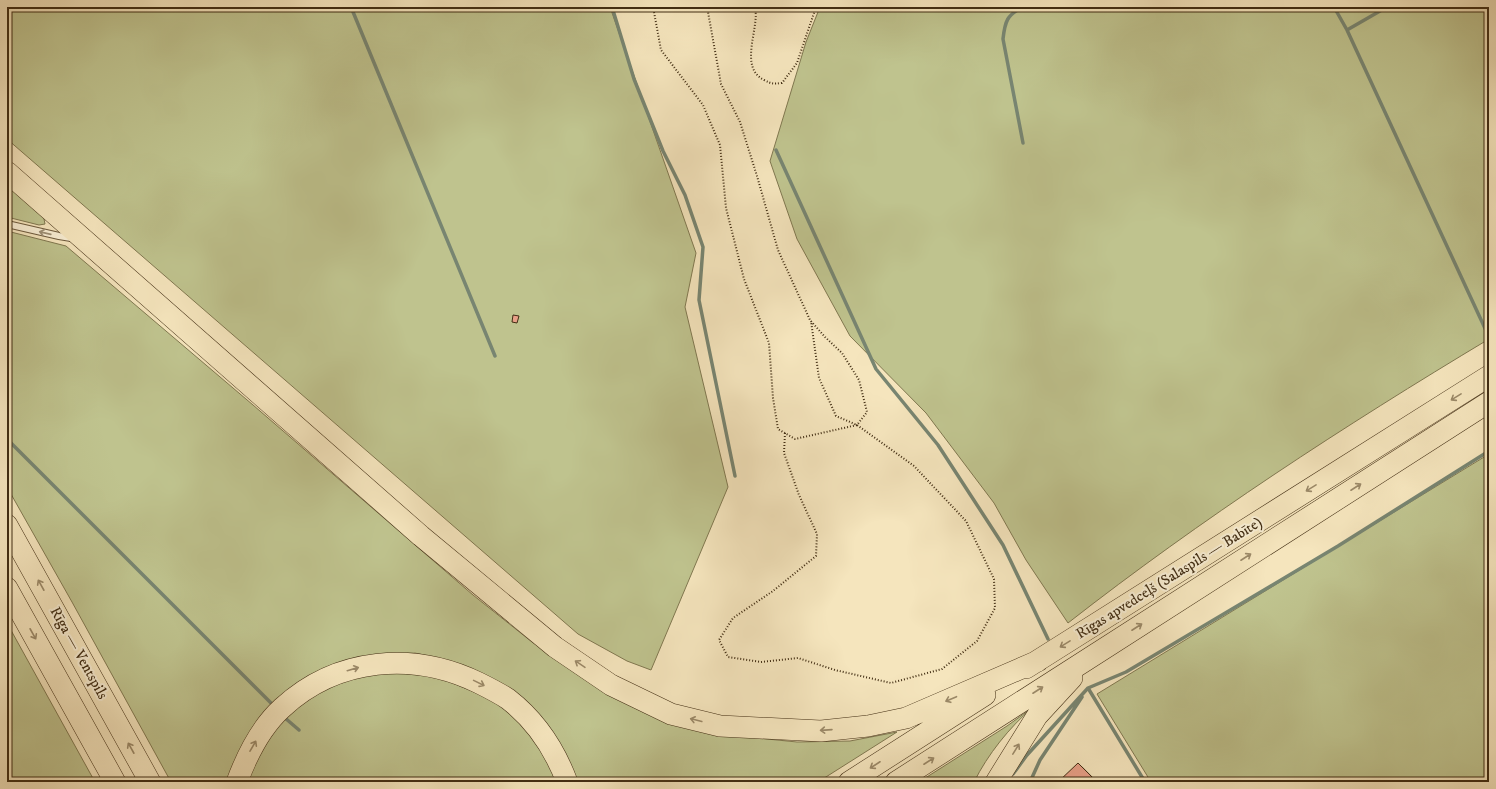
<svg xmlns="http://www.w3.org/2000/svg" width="1496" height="789" viewBox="0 0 1496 789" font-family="'IM FELL DW Pica',serif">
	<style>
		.green { fill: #bfc38e; stroke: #807850 }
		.shadow { fill: #0003 }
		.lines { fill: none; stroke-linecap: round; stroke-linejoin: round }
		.stream { stroke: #788571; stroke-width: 3.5 }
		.building { fill: #e8a088; stroke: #412d13 }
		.service-casing { stroke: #6e5b3e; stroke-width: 8 }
		.trunk-casing { stroke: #412d13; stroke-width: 22 }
		.path { stroke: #412d13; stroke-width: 2; stroke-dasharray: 1 2; stroke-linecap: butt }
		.service { stroke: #f8eed4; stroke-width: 6 }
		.trunk { stroke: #f5e5bd; stroke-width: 21 }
		.oneway { stroke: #9c8e74 }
		.oneway2 { stroke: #9b8968 }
		.labels { text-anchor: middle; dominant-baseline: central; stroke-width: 4; stroke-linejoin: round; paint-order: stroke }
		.street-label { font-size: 15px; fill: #412d13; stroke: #f8eed4 }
	</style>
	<rect width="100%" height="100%" fill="#f5e5bd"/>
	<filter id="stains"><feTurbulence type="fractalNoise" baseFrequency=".005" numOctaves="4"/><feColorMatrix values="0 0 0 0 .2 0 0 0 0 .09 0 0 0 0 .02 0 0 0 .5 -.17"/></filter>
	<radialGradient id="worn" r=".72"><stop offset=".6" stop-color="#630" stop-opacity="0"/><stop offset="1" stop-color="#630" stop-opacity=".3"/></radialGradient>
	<path class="green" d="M7,7H610L696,253L685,307L728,487L651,670L627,661L578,634L7,139Z
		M820,7H1489V339C1344,426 1201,519 1068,623L1026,560L994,503L926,413L850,336L797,239L770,161L806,42Z
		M7,184L43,214L45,224L39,225L7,217Z
		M7,231L66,246L253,405L473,595L532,642L600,688L717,734L797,742L850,741L897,732L818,782H575L564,754L449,661L415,653L376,655L309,678L230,782H171L72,602L7,487Z
		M1489,454V782H1151L1097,694Z
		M7,623L95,782H7Z
		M381,671L439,677L495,701L524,726L545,754L558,782H246L249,772L276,726L300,704L334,684Z
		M1032,708C1009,728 988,754 974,782H919L1007,726Z"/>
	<path class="shadow" d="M1078,764L1083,767L1097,781L1059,782Z"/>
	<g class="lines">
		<path class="stream" d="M351,7L495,356
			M612,7L634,79L663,151L685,195L703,247L699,300L735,476
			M1334,7L1347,30L1489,337
			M1347,30L1387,7
			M1023,143L1003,39C1005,21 1007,15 1023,7
			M776,150L876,369L938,445L1003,545L1048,639
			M7,439L275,707
			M1088,688L1145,782
			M285,718L299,730
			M1013,774L1027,755L1088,688L1126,672L1338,546L1489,451
			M1030,782L1040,760L1082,697"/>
	</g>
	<path class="building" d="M513,315L519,316L517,323L512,322Z
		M1078,763L1093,778L1089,782H1058Z"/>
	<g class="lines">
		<defs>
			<path id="service" d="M7,224L59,236L71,238"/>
			<path id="trunk" d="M7,172L421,536L555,647L611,685L671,714L720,726L821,731L868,726L906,718L1038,661
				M7,525L150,782
				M7,588L115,782
				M1026,668L1489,376
				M237,782C247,755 260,728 282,708C337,657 414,651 479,683C489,688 499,693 508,699C535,720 555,750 567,782
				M849,782L985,695
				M896,782L1489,402
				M996,782L1037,716L1072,678"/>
		</defs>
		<use href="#service" class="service-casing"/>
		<use href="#trunk" class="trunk-casing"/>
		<path class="path" d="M657,7L654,12L661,50L703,105L720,145L726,208L744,279L769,343L773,398L778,429L795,439L857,425L867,412L859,380L842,353L825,337L810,320L778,250L757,176L740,122L721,84L708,12L709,7
			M755,7C760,28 738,67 764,80C772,84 773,84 782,83L797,63L816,7
			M785,433L784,453L799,495L817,534L816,556L773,591L733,618L719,640L728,657L761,662L798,658L835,670L891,683L942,669L977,641L995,608L994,579L966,521L914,466L857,425L836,416L819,378L811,321"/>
		<use href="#service" class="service"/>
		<use href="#trunk" class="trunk"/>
	</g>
	<defs><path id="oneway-shaft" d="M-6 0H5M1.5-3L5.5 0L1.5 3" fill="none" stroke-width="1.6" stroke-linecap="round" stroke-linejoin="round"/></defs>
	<use class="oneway" href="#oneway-shaft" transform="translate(45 233) rotate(-167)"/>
	<g class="oneway2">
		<use href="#oneway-shaft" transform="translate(1456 397) rotate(148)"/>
		<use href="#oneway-shaft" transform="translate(1356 487) rotate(-33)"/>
		<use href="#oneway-shaft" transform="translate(1311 488) rotate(148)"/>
		<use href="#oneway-shaft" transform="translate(1246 557) rotate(-33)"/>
		<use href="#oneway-shaft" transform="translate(41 585) rotate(-119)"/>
		<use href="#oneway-shaft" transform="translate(1137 627) rotate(-33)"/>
		<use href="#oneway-shaft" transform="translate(33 634) rotate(61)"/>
		<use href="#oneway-shaft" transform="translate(1065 644) rotate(148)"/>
		<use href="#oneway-shaft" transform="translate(580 664) rotate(-146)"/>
		<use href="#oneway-shaft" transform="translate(353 669) rotate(-16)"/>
		<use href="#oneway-shaft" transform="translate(479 683) rotate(26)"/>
		<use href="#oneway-shaft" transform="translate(1038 690) rotate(-33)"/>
		<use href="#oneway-shaft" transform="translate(951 699) rotate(157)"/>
		<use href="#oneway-shaft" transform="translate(696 720) rotate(-166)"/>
		<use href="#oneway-shaft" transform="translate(826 730) rotate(176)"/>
		<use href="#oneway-shaft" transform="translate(253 746) rotate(-60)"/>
		<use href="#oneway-shaft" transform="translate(131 748) rotate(-119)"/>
		<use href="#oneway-shaft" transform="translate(1016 749) rotate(-58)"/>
		<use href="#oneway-shaft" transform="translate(929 761) rotate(-33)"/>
		<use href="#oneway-shaft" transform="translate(875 765) rotate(147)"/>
	</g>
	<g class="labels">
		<g class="street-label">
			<text transform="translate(1169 578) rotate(-32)">Rīgas apvedceļš (Salaspils — Babīte)</text>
			<text transform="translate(79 653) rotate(61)">Rīga — Ventspils</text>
		</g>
	</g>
	<rect width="1496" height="789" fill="none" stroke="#f5e5bd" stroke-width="24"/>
	<rect x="8" y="8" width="1480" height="773" fill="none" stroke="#412d13" stroke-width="2"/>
	<rect x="12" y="12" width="1472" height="765" fill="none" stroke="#412d13"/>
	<rect width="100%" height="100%" filter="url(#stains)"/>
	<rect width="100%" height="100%" fill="url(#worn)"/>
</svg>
